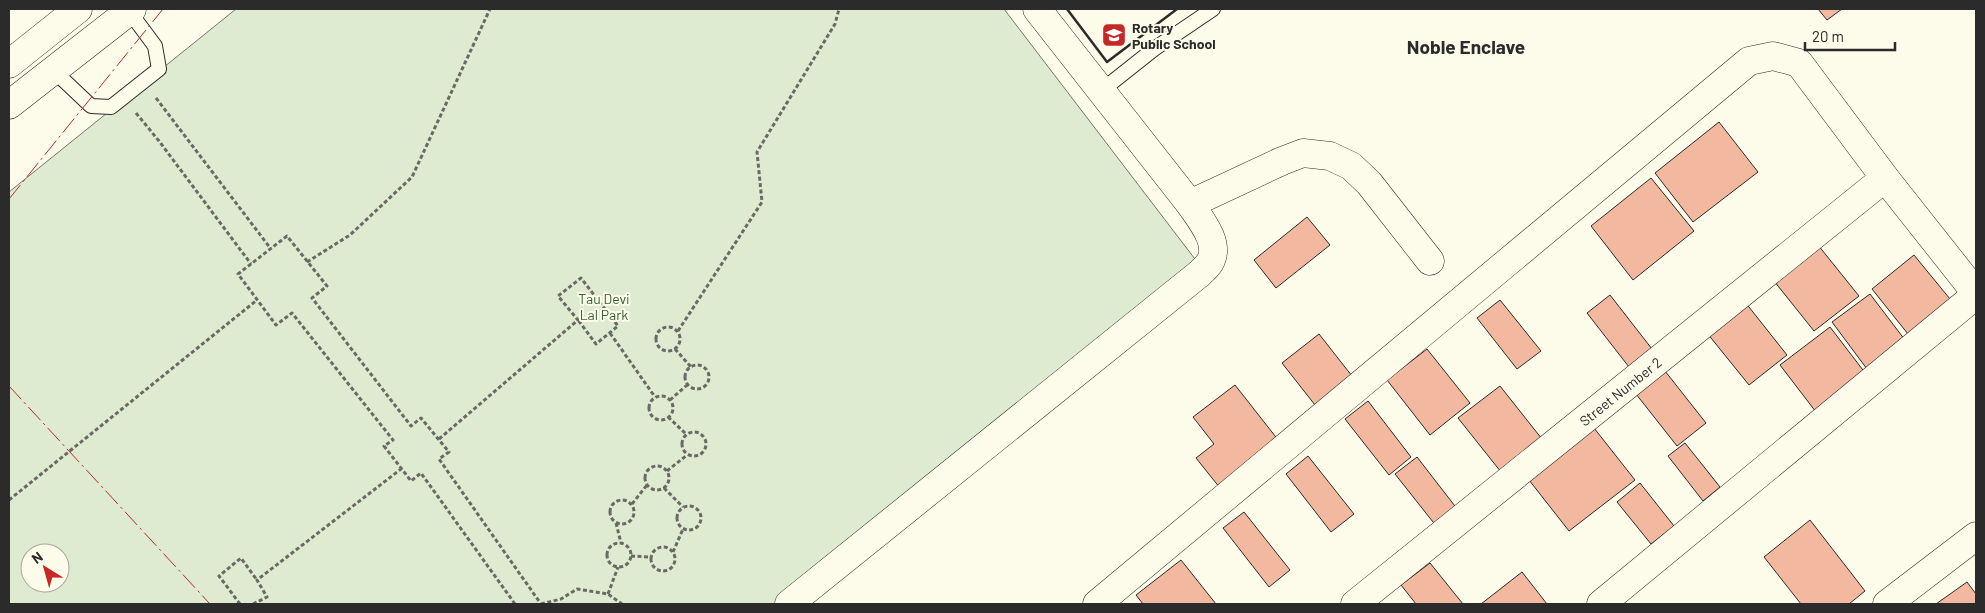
<svg xmlns="http://www.w3.org/2000/svg" width="1985" height="613" viewBox="0 0 1985 613" font-family="Barlow,sans-serif">
	<style>
		.green { fill: #deebd1; stroke: #74746e; fill-rule: evenodd }
		.building { fill: #f2b8a0; stroke: #2b2b2b }
		.lines { fill: none; stroke-linecap: round; stroke-linejoin: round }
		.service-casing { stroke: #2b2b2b; stroke-width: 16 }
		.minor-casing { stroke: #2b2b2b; stroke-width: 29 }
		.tertiary-casing { stroke: #2b2b2b; stroke-width: 29 }
		.path { stroke: #6a6964; stroke-width: 3; stroke-dasharray: 4 2.5; stroke-linecap: butt }
		.service { stroke: #fdfbea; stroke-width: 14 }
		.minor { stroke: #fdfbea; stroke-width: 28 }
		.tertiary { stroke: #fdfbea; stroke-width: 28 }
		.wall { stroke: #2b2b2b; stroke-width: 2.5 }
		.power { stroke: #c62828; stroke-width: 1; stroke-dasharray: 18 4 2.5 4; stroke-linecap: butt }
		.labels { text-anchor: middle; dominant-baseline: central; stroke-width: 4; stroke-linejoin: round; paint-order: stroke }
		.poi-label { font-size: 14px; font-weight: bold; fill: #2b2b2b; stroke: #fdfbea; text-anchor: start }
		.park-label { font-size: 14px; fill: #34623c; stroke: #fdfbea }
		.street-label { font-size: 14px; fill: #2b2b2b; stroke: #fdfbea }
		.district-label { font-size: 19px; font-weight: bold; fill: #2b2b2b; stroke: #fdfbea }
	</style>
	<rect width="100%" height="100%" fill="#fdfbea"/>
	<path class="green" d="M236,9H1004L1198,263L774,604H9V192ZM30,553H60V583H30Z"/>
	<path class="building" d="M1818,9H1842L1827,20Z
		M1719,122L1758,172L1693,222L1655,173Z
		M1651,178L1694,231L1633,280L1591,226Z
		M1307,217L1330,245L1276,288L1254,260Z
		M1818,245L1859,296L1814,331L1774,281Z
		M1914,255L1950,299L1908,334L1872,289Z
		M1870,294L1905,340L1867,369L1832,322Z
		M1610,295L1652,349L1629,367L1587,313Z
		M1500,300L1541,351L1517,369L1477,318Z
		M1745,302L1787,355L1749,385L1707,333Z
		M1830,327L1866,374L1816,412L1780,365Z
		M1319,334L1352,376L1315,405L1282,363Z
		M1427,349L1470,403L1430,435L1387,380Z
		M1665,371L1706,423L1677,446L1636,394Z
		M1235,385L1279,441L1220,488L1196,458L1214,444L1193,417Z
		M1500,386L1542,439L1501,472L1458,418Z
		M1368,401L1411,457L1389,475L1345,419Z
		M1594,428L1635,480L1569,531L1529,480Z
		M1685,443L1720,487L1703,501L1668,456Z
		M1308,456L1354,514L1331,532L1286,474Z
		M1417,457L1458,510L1437,527L1395,474Z
		M1640,483L1674,526L1651,544L1617,502Z
		M1244,512L1290,570L1269,587L1223,528Z
		M1810,520L1865,591L1849,604H1801L1764,557Z
		M1181,560L1216,604H1143L1136,595Z
		M1430,563L1463,604H1416L1401,585Z
		M1522,572L1547,604H1481Z
		M1967,582L1976,594V604H1936Z"/>
	<g class="lines">
		<defs>
			<path id="service" d="M54,71L91,106L111,107L159,69L155,46L129,11
				M1101,91L1154,49L1213,9"/>
			<g id="minor">
				<path d="M1190,204L1282,161L1303,153L1330,156L1351,166L1369,183L1430,261"/>
				<path d="M789,604L1199,274C1202,271 1207,267 1210,262C1221,243 1200,219 1190,204L1037,9"/>
				<path d="M1097,604L1749,61L1773,56L1799,63L1885,178L1976,293"/>
				<path id="s1" d="M1355,604L1885,178"/>
				<path d="M1601,604L1976,295"/>
				<path d="M1887,604L1976,536"/>
			</g>
			<path id="tertiary" d="M9,64L78,9
				M9,105L132,9"/>
		</defs>
		<use href="#service" class="service-casing"/>
		<use href="#minor" class="minor-casing"/>
		<use href="#tertiary" class="tertiary-casing"/>
		<path class="path" d="M156,98L271,249
			M136,113L159,141L251,264
			M307,262L350,235L412,177L490,9
			M656 339a12 12 0 1 1 24 0a12 12 0 1 1-24 0Z
			M678,331L762,202L757,152L835,24L839,9
			M610,333L655,397
			M675,349L691,367
			M685 377a12 12 0 1 1 24 0a12 12 0 1 1-24 0Z
			M649 408a12 12 0 1 1 24 0a12 12 0 1 1-24 0Z
			M670,400L687,385
			M668,417L686,434
			M682 444a12 12 0 1 1 24 0a12 12 0 1 1-24 0Z
			M439,439L578,320L558,296L581,278L618,326L596,344L578,320
			M645 478a12 12 0 1 1 24 0a12 12 0 1 1-24 0Z
			M667,471L687,455
			M664,488L683,507
			M9,500L257,300
			M610 512a12 12 0 1 1 24 0a12 12 0 1 1-24 0Z
			M632,504L647,485
			M677 518a12 12 0 1 1 24 0a12 12 0 1 1-24 0Z
			M616,523L621,543
			M607 555a12 12 0 1 1 24 0a12 12 0 1 1-24 0Z
			M651 559a12 12 0 1 1 24 0a12 12 0 1 1-24 0Z
			M673,552L683,529
			M631,556L650,557
			M608,594L618,567
			M240,604L219,576L241,558L257,580
			M253,604L267,597L257,580L401,469
			M515,604L421,473L411,481L384,446L393,440L292,313L276,325L238,274L287,236L327,286L312,298L411,426L421,418L449,452L439,459L541,604
			M541,604L561,599L577,589L608,594L622,604"/>
		<use href="#service" class="service"/>
		<use href="#minor" class="minor"/>
		<use href="#tertiary" class="tertiary"/>
		<path class="wall" d="M1067,9L1107,62L1177,9"/>
		<path class="power" d="M9,199L163,9
			M9,386L210,604"/>
	</g>
	<defs>
		<symbol id="school-square" viewBox="-11 -11 22 22"><rect x="-9" y="-9" width="18" height="18" rx="4" fill="#c62828" stroke="#fdfbea"/><path d="M0-5L7-2L0 1L-7-2ZM-4 1L0 2.5L4 1V4Q0 6-4 4Z" fill="#fff"/></symbol>
	</defs>
	<g fill-rule="evenodd">
		<use href="#school-square" x="1100" y="21" width="28" height="28"/>
	</g>
	<g class="labels">
		<g class="poi-label">
			<text x="1132" y="27">Rotary<tspan x="1132" dy="16">Public School</tspan></text>
		</g>
		<g class="park-label">
			<text x="604" y="298">Tau Devi<tspan x="604" dy="16">Lal Park</tspan></text>
		</g>
		<g class="street-label">
			<text stroke="none"><textPath href="#s1" startOffset="340">Street Number 2</textPath></text>
		</g>
		<g class="district-label">
			<text x="1466" y="46">Noble Enclave</text>
		</g>
	</g>
	<rect width="1985" height="613" fill="none" stroke="#2b2b2b" stroke-width="20"/>
	<g transform="translate(45 568) rotate(323)"><circle r="24" fill="#fdfbea" stroke="#a9a89e"/>
	<path d="M0-4L9 19L0 12L-9 19Z" fill="#c62828"/>
	<text y="-8" font-size="14" font-weight="bold" text-anchor="middle" fill="#2b2b2b">N</text>
	</g>
	<path d="M1805 42v8h90v-8" fill="none" stroke="#2b2b2b" stroke-width="2.5"/>
	<text x="1812" y="42" font-size="15" fill="#2b2b2b" stroke="#fdfbea" stroke-width="4" paint-order="stroke">20 m</text>
</svg>
